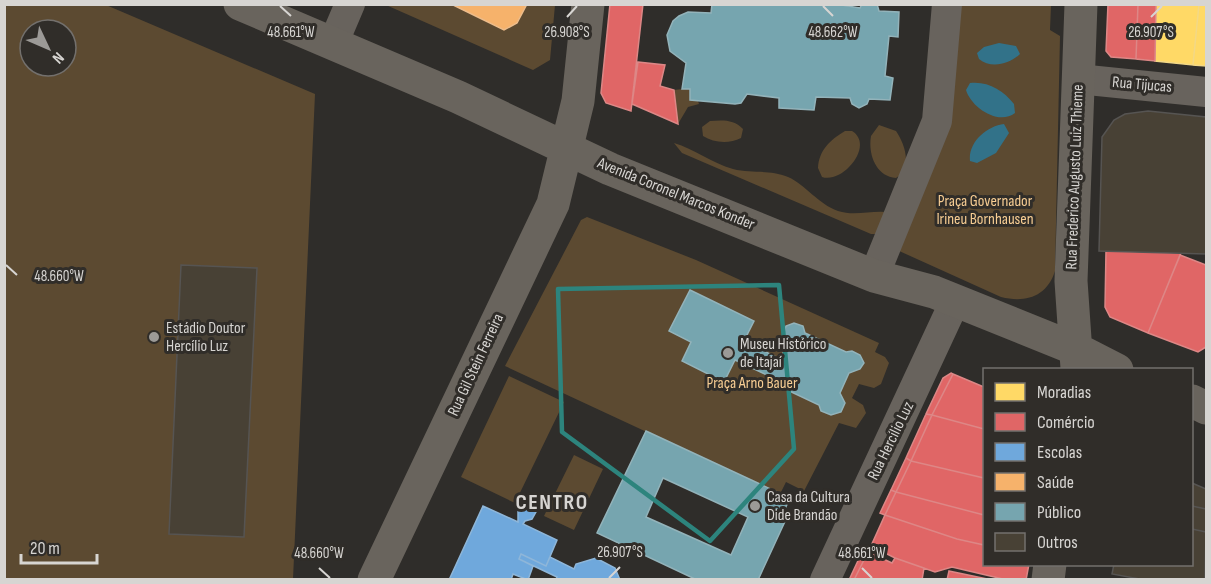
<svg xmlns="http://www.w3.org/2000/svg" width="1211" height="584" viewBox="0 0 1211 584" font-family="'Sofia Sans Condensed',sans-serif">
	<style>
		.green { fill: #5c4a31; fill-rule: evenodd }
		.water { fill: #327289 }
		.homes { fill: #ffd966; stroke: #f3d886; stroke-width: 1.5 }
		.shops { fill: #e06666; stroke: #dd8786; stroke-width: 1.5 }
		.schools { fill: #6fa8dc; stroke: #8eb6d9; stroke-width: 1.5 }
		.health { fill: #f6b26b; stroke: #edbc8a; stroke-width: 1.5 }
		.public { fill: #76a5af; stroke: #93b3ba; stroke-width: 1.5; fill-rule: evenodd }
		.building { fill: #484135; stroke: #565452; stroke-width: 1.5 }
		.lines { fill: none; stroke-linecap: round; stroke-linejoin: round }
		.minor { stroke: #68635d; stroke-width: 30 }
		.major { stroke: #69645d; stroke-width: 33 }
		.marked { fill: none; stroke: #2d847d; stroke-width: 4.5; stroke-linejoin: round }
		.ticks { fill: none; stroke: #d7d5d2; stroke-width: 2 }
		.poi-dot { fill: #9c9a97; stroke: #302d29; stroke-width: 2 }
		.labels { text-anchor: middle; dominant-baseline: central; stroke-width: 6; stroke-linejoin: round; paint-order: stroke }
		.street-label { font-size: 16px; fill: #d7d5d2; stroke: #302d29 }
		.park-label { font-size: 16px; fill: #f7cd93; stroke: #302d29 }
		.poi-label { font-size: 16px; fill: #d7d5d2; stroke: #302d29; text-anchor: start }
		.district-label { font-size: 22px; font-weight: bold; letter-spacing: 1.5px; fill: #d7d5d2; stroke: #302d29 }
		.ticks-label { font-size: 15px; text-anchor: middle; fill: #d7d5d2; stroke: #302d29; stroke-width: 6; stroke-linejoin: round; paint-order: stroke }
	</style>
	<rect width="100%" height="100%" fill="#2f2d2a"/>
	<path class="green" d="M4,5H106L315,94L293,579H5ZM30,30H66V66H30Z
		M386,5H451L504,30L517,23L527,5H555L550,60L533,70Z
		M956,5H1051L1050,30L1060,36L1055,271C1047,297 1025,303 1001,297L897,250Z
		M682,89H690V100L698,101L699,104L688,107L678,124L674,90Z
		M710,121C722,120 734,119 743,129L741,138C729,144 714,143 703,136L702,127Z
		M879,125L896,131C905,144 913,168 896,178C875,176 868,153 871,136Z
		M845,131H852C875,145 843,184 822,177L818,168C819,150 830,140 845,131Z
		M674,143C694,149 712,163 733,169C752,174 769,169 788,177C806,185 818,204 838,211C856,217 874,209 893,213L876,234H871L682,153Z
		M587,217L696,260L879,343L875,352L885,357L889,363L881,384L874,388L859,384L852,398L863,405L866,413L856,428L839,423L804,491L786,482L780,494L505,366L581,220Z
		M509,376L564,402L515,503L461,477Z
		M574,455L603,469L574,530L544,516Z"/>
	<path class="water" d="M999,43L1016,46L1020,54C1010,64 991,69 979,59L977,53L984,47Z
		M970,83C988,81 1003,90 1014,104L1015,113C998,126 971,107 966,90Z
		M1004,124L1009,133L996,153L977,163L970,161C968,142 987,126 1004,124Z"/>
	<path class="homes" d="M1156,4H1199L1193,65L1155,61Z
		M1199,4H1206V66L1193,65Z"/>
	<path class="shops" d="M610,4H643L631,111L606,103L601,93Z
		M1108,4H1138L1136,59L1111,57L1106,51Z
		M1138,4H1156L1155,61L1136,59Z
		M638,62L665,65L660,86L674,90L678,124L632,104Z
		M1106,251L1181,253L1148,333L1110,317L1105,307Z
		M1180,255L1206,265V347L1198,352L1148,333Z
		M951,373L953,374L932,415L926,414L943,378Z
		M953,374L984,387V429L932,415Z
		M926,414L932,415L911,461L906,458Z
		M932,415L984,429V478L911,461Z
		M906,458L911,461L896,492L891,490Z
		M911,461L984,478V515L896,492Z
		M891,490L896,492L885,515L880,513Z
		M896,492L984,515V545L957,539L885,515Z
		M885,515L957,539L984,545V564H1029L1026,580H1007L952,567L935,572L895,558L871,546Z
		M863,550L868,552L854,580H849Z
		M868,552L892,563L895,558L924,568L922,580H854Z
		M949,571L992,580H947Z"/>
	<path class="schools" d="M524,501L531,502L537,510L532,519L525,521L523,524L557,540L546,566L521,554L519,559L533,566L528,580L513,574L511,580H449L483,506L518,522V506Z
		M521,554L546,566L550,557L574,569L576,564L596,558L615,568L620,580H556L557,577L519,559Z"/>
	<path class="health" d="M451,4H527L517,23L504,30Z"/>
	<path class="public" d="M712,4H835L860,8L862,4H877L879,11L899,12L898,37L889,36L885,76L893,78L890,100L869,99L867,104L859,108L852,104L850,98L816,97L814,110L779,108V98L747,94L741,103L735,104L690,100V89H682L686,63L670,51L667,35L673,21L679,16L688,12L711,13Z
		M690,290L754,321L744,341L780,359L787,345L783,336L786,326L794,323L803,326L805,333L846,352L852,351L860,355L864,363L860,369L849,373L840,393L845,403L841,412L831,415L821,411L819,405L768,381L771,377L735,360L724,382L682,361L691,342L669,331Z
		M646,431L790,498L783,513L788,515L758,580H697L597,533ZM663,478L748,517L731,555L646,517Z"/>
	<path class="building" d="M1148,111L1206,117V254L1099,251L1102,137L1114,120L1125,114Z
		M181,265L257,268L244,537L169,534Z
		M1192,483L1206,489V509L1192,506Z
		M1192,506L1206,509V532L1192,529Z
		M1192,529L1206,532L1205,580H1145L1112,574L1114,564H1192Z"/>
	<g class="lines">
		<path class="minor" d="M333,44L350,4
			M1078,79L1206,92
			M874,276L937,121L947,4
			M825,580L955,301"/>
		<path class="major" d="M240,4L458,97L610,169L874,276L934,292L1078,350L1117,370
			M1077,368L1071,281L1081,4
			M1192,401L1206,408
			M374,580L553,204L578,101L588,4
			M1048,580L1050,564"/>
	</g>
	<path class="marked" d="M779,285L794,449L710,541L562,432L558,289Z"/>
	<path class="ticks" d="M280,6L291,16M823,6L833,16M567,17L577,6M1151,17L1162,6M6,265L17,275M319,568L330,578M862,568L872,578M609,578L620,567"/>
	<g class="poi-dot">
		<circle cx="154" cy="337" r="6"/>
		<circle cx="728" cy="353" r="6"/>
		<circle cx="755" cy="506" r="6"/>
	</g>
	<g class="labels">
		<g class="street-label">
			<text transform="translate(1142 85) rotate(5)">Rua Tijucas</text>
			<text transform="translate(1075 177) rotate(-88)">Rua Frederico Augusto Luiz Thieme</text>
			<text transform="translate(676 194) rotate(22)">Avenida Coronel Marcos Konder</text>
			<text transform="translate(476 365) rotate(-65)">Rua Gil Stein Ferreira</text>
			<text transform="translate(891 441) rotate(-64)">Rua Hercílio Luz</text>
		</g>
		<g class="park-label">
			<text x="985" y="201">Praça Governador<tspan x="985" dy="18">Irineu Bornhausen</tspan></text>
			<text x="752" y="383">Praça Arno Bauer</text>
		</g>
		<g class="poi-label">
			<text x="166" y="328">Estádio Doutor<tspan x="166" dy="18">Hercílio Luz</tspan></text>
			<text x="740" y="344">Museu Histórico<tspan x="740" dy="18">de Itajaí</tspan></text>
			<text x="767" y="497">Casa da Cultura<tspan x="767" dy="18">Dide Brandão</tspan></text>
		</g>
		<g class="district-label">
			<text x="552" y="502">CENTRO</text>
		</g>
	</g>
	<g class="ticks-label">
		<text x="291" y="37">48.661°W</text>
		<text x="833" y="37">48.662°W</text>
		<text x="567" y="37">26.908°S</text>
		<text x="1151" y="37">26.907°S</text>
		<text x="59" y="281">48.660°W</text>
		<text x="620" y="557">26.907°S</text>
		<text x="319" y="558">48.660°W</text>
		<text x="862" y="558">48.661°W</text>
	</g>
	<rect width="1211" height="584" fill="none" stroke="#d7d5d2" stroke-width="12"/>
	<rect x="983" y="368" width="210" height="198" fill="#302d29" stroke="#73706d" stroke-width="1.5"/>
	<rect x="995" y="383" width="30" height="18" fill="#ffd966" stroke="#73706d" stroke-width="1.5"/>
	<text x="1037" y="398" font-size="18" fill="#d7d5d2">Moradias</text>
	<rect x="995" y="413" width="30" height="18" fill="#e06666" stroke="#73706d" stroke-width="1.5"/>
	<text x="1037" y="428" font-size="18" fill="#d7d5d2">Comércio</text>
	<rect x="995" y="443" width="30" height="18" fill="#6fa8dc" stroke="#73706d" stroke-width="1.5"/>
	<text x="1037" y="458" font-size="18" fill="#d7d5d2">Escolas</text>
	<rect x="995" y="473" width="30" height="18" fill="#f6b26b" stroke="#73706d" stroke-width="1.5"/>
	<text x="1037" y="488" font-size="18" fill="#d7d5d2">Saúde</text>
	<rect x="995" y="503" width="30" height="18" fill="#76a5af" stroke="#73706d" stroke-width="1.5"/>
	<text x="1037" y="518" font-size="18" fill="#d7d5d2">Público</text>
	<rect x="995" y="533" width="30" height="18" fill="#484135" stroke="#73706d" stroke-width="1.5"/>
	<text x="1037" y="548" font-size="18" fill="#d7d5d2">Outros</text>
	<g transform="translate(48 48) rotate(134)"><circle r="28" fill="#302d29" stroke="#73706d" stroke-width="1.5"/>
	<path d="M0-4.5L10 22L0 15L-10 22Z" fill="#9c9a97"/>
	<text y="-9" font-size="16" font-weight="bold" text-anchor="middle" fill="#d7d5d2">N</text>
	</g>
	<path d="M21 554v9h76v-9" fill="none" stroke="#d7d5d2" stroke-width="3"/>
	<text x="30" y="554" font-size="18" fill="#d7d5d2" stroke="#302d29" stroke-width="4.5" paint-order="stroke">20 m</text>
</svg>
